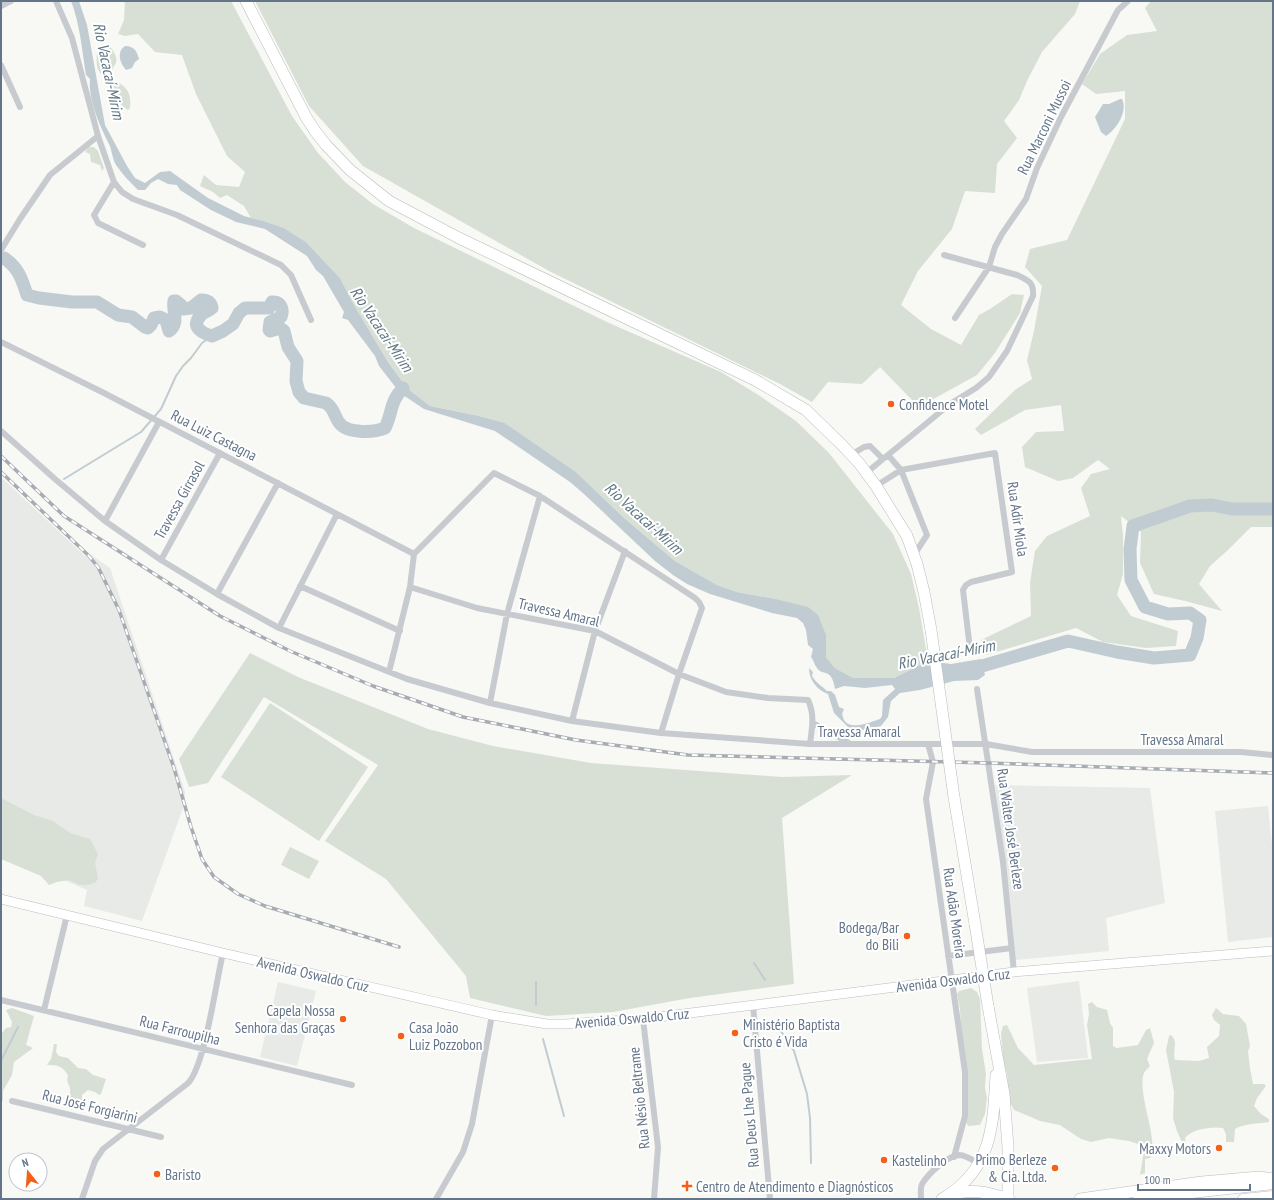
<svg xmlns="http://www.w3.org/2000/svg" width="1274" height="1200" viewBox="0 0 1274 1200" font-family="'PT Sans Narrow',sans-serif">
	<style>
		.built { fill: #e8eae8 }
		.green { fill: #d8e0d5 }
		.water { fill: #c1ccd2 }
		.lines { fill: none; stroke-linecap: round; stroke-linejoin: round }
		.stream { stroke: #c1ccd2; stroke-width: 2 }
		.river { stroke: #c1ccd2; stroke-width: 13 }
		.secondary-casing { stroke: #b9bec3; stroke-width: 10 }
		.primary-casing { stroke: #babec2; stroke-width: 11 }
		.highway-casing { stroke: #b9bcc0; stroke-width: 12 }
		.street { stroke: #c7cbcf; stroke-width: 6 }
		.secondary { stroke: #fff; stroke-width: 9 }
		.primary { stroke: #fff; stroke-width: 10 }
		.highway { stroke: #fff; stroke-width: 11 }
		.rail-casing { stroke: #a7acb3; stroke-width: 3.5 }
		.rail { stroke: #fff; stroke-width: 2; stroke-dasharray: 6; stroke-linecap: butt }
		.highway-bridge-casing { stroke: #b9bcc0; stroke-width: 12; stroke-linecap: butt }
		.highway-bridge { stroke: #fff; stroke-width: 11 }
		.poi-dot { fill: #f46018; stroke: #fff; stroke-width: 1.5 }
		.labels { text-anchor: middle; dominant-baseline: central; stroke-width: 4; stroke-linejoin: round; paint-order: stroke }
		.street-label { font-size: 15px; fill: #647589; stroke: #fff }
		.poi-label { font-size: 15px; fill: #647589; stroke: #fff; text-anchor: start }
		.water-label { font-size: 16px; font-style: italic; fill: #5f7784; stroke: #fff }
	</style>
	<rect width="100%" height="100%" fill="#f8f8f4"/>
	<path class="built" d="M1,477L85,556L90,554L110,568L185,792V800L183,808L142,921L84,906L87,890L1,853Z
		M995,785L1150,788L1165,903L1106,918L1109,951L1015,960L1004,850Z
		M1268,806L1273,854V937L1228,942L1215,811Z
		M1079,981L1088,1058L1037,1062L1027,988Z
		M278,982L316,991L297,1066L260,1057Z"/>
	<path class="green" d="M125,1H231L292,116L318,153L345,182L373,204L414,228L609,323L721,372L760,396L796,421L829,453L893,534L911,574L919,608L928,661L894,678H853L835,668L826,657V635L775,599L737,592L717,585L675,561L623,517L576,472L505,423L479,416L430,406L407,388L388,362L354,305L340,278L306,242L284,228L251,218L244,206L227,195L220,198L213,192L200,186L204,175L216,185L239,187L245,172L227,156L196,94L182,55L155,52L138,34L125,36L118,34L124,20Z
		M255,1H1080L1075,14L1042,52L1027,81L1019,100L1004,121L1017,138L997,164L995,193L965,191L952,229L918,271L901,305L931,329L961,345L979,315L990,309L1012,294L1024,295L1020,313L995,353L977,375L928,402L913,401L880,367L862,384L828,382L812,402L780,384L549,271L363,166L309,106Z
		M1151,1H1273V527H1251L1227,551L1210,566L1199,584L1222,611L1185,601L1154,594L1140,563L1141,532L1121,516L1123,536V574L1117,595L1131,616L1178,631L1176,646L1146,648L1103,642L1076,628L986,655L981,640L1031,616L1030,583L1035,551L1047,536L1090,516L1081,488L1091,474L1110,469L1098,460L1073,478L1058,481L1025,467L1022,447L1036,432L1064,431L1061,405L1025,410L981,435L975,429L1015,390L1032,379L1027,360L1034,331L1042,286L1025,267L1030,249L1067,240L1125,119V91L1096,94L1082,84L1100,54L1127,35L1157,31L1145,8Z
		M102,46H110C124,66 111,61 111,79C126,85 132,92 130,108L128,110C116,103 112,90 107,78C96,73 96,64 97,53Z
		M88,147H94L98,151L104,168L102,171L100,165L91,162L90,154L85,152Z
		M250,653L298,677L428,729L493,746L591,763L782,777L852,775L782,818L794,984L690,998L613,1012L546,1016L470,998L466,976L386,879L325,841L378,765L264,697L208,783L189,787L179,759Z
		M270,703L368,767L319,841L221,777Z
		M1,798L34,815L53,821L70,833L90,839L98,854L95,863L98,878L96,882L88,885H80L69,880L57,882L49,885L41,876L1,859Z
		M290,847L319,861L309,879L281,865Z
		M971,988L977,992L980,999L982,1049L986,1074L985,1087L987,1098L985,1114L980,1125L968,1126L966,1122L960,1009L957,994L959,991Z
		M1092,1002L1097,1007L1107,1010L1110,1023L1113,1028V1046L1117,1048L1138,1045L1146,1030L1150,1028L1154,1043L1147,1059L1150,1066C1148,1068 1145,1071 1144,1073C1136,1092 1160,1141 1150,1158L1145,1159V1173L1140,1175L1144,1151L1141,1145L1129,1141L1109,1138L1091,1142L1081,1139L1060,1125L1040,1121L1014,1110L1009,1100L1007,1074L1003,1060L1001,1033L1003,1026L1007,1025L1018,1048L1034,1065L1092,1059L1087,1025L1089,1014L1088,1004Z
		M12,1008L34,1016L26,1045L33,1048L14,1062L12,1075L3,1091V1100L1,1104V1034L6,1028L11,1027L12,1022L6,1010Z
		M1216,1008L1223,1014L1239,1016L1246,1024L1250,1046L1248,1051L1250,1068L1253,1084H1264L1266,1086L1257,1098L1254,1106L1261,1114L1269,1119V1122C1258,1124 1245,1123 1235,1129L1234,1142H1226V1134L1223,1128C1213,1126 1191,1129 1185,1138L1186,1144L1183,1145L1177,1131L1173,1118L1174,1092L1166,1050L1169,1036L1171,1035C1179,1042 1172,1050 1175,1060L1199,1061L1209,1058L1207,1047L1219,1036L1220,1025L1214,1020L1212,1015Z
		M54,1044H57L56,1052L59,1056L68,1058L78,1068L86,1069L93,1075L106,1079L101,1094L99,1095L95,1092L88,1090L82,1095V1105L73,1108L68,1107C67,1100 71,1095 70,1089C69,1081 66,1085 68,1075C62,1066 58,1065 47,1065L51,1059Z"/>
	<path class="water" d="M71,1H79L87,25L105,125L127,166L135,178L145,183L160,172L170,171L208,198L244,216L263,221L284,228L306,242L340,278L354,305L388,362L407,388L430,406L479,416L505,423L576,472L623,517L675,561L717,585L737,592L775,599L808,607L818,615L826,635V657L835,668L853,678H894L928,661L951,664L981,659L985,675L978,680L954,681L920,690L900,693L891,701L888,717L881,726L853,732L834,713L828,694C817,690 809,680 809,668L813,672L812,676C816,683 822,686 827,691H831L835,695L839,707L844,709L842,714C843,716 843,718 844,720C851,731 871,722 880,719L882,716L883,700L895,689L892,685L865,688L844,686L835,689C834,684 833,677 828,674C824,672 819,672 817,668C814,664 814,661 811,657L813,649L808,645L806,630L803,623L797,618L772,613L710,594L687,584L673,575L655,561L584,494L570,482L495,431L424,409L403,395L398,396L397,389L379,366L375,356L348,320L342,318L344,312L323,276L316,270L307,256L265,229L236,222L211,210L180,190L177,185L168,184L158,179L151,183L145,190H138C130,182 122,174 116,165C112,158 112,150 109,144C100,126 88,100 90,79L86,75C82,50 80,24 71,1Z
		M125,46C134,46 137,51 139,59L135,62L132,68L126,70C120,63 116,52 125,46Z
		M1120,99H1122C1128,111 1117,129 1106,136L1101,132L1095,117L1103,104H1109Z"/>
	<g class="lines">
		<path class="stream" d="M64,479L141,432L161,409L176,376L183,366L191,358L202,343L215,334
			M754,963L765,980
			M536,1005V982
			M773,1019L794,1051L807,1094L810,1118L811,1163
			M543,1039L564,1116
			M1,1061L18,1027"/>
		<path class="river" d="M4,258C18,267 22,279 27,295L39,298L72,302H97L118,315L132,317L145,327L148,328L151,325L154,318L160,317L166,320L169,331C180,323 172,312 174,301H176L181,305L183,309L191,308L201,300C207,300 211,302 212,308C209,311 204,312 201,315C190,327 202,333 212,336L223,331L233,324L239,313L245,308H269L272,302C281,301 284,310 281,317L270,322L269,330L270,331L280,328L284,331L288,347L297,361L296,381L299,392L304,398L326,403C334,408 334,415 338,421C345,434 373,433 385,428C393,412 389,403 403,388
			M965,669L982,666L1068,641L1117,652L1154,658L1190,655L1197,638L1200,620L1190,613L1168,614L1145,607L1131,580L1130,549L1133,526L1190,506L1212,505L1232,509H1273"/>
		<defs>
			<path id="secondary" d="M1,899L223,953L492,1015L547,1024H565L643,1019L1014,972L1273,951"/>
			<path id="primary" d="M1138,1199L1273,1184
				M1243,1199L1273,1196"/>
			<path id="highway" d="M246,1L306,117L315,131L326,145L350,170L389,201L459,238L755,380L806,410L842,445L859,463L876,486L907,536L917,564L924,592L931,630
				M954,797L975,924
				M988,1006L1004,1094L1008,1147V1199
				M949,1196C970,1187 989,1193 1009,1199
				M942,1199C992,1170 993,1127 996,1075
				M1080,1199L1202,1182L1259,1177L1273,1179"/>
		</defs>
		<use href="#secondary" class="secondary-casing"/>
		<use href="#primary" class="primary-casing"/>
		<use href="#highway" class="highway-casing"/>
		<path class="street" d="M56,1L72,38L98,136L114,182L122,192L133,199L177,215L281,265L291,275L311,320
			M1,6L11,1
			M1,65L20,107
			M114,182L94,215L98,223L143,245
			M1,250L20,219L50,175L98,136
			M955,318L989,267L995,247L1002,234L1026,199L1037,168L1061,117L1118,10L1128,1
			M1,342L104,393L414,554
			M1,431L55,479L105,521L161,560L217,594L279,628L407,679L490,703L572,721L661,733L810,744H986L1032,752H1241L1273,755
			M851,455L864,447L870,446L883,459
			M888,455L901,470L927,535L914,555
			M866,473L950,404L976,388L989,377L1007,351L1033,296C1034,282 1028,280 1017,275L944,255
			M876,486L901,470L995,453L1012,572L971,582L966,585L963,590L970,649
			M105,521L159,422
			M161,560L220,453
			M300,586L400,631
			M410,587L477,608L595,631L679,674L726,692L768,698L808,700C815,715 812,728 810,744
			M217,594L278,483
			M279,628L337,514
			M389,672L410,587L414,554L494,473L540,496L695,598L699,602L702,608L679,674L661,733
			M977,689L1003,862L1014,972
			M490,703L507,614L540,496
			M572,721L595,631L625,551
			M813,723L849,743
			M928,744L933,762L926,799L965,1072V1116L954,1157
			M948,956L1012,948
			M1,1000L352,1085
			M753,1005L770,1199
			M44,1010L67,915
			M643,1019L658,1147L654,1199
			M12,1101L161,1137
			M82,1199L95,1161L103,1149L187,1084C205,1068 216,981 223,953
			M436,1199L463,1152L472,1124L492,1015
			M921,1199C921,1194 920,1188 922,1184C928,1174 947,1156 959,1155C966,1155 973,1160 979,1164"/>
		<use href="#secondary" class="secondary"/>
		<use href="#primary" class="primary"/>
		<use href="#highway" class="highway"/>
		<defs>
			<path id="rail" d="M1,456L64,516L220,616L290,651L373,686L463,717L576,740L688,755L988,763L1273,773
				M1,472L88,555L98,567L119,610L174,768L191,827L202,859L214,877L238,894L265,906L399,947"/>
		</defs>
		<use href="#rail" class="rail-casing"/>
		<use href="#rail" class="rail"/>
		<defs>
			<path id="highway-bridge" d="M931,630L954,797
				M975,924L988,1006"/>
		</defs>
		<use href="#highway-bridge" class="highway-bridge-casing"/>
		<use href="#highway-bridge" class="highway-bridge"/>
	</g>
	<g class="poi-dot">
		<circle cx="891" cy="404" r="4"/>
		<circle cx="907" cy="936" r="4"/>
		<circle cx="343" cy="1019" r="4"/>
		<circle cx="735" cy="1033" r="4"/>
		<circle cx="401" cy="1036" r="4"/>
		<circle cx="1219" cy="1148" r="4"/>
		<circle cx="884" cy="1160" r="4"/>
		<circle cx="1055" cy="1168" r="4"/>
		<circle cx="157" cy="1174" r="4"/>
		<path d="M685 1180h4v4h4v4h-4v4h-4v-4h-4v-4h4z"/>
	</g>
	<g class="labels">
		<g class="street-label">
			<text transform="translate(1044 127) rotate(-64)">Rua Marconi Mussoi</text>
			<text transform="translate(214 435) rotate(27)">Rua Luiz Castagna</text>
			<text transform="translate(179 500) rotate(-61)">Travessa Girrasol</text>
			<text transform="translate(1018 519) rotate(82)">Rua Adir Miola</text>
			<text transform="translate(559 612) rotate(13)">Travessa Amaral</text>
			<text x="859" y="731">Travessa Amaral</text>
			<text x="1182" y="739">Travessa Amaral</text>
			<text transform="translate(1011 829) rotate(82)">Rua Walter José Berleze</text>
			<text transform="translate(955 913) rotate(82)">Rua Adão Moreira</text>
			<text transform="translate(313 974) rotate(13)">Avenida Oswaldo Cruz</text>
			<text transform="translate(953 980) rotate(-7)">Avenida Oswaldo Cruz</text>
			<text transform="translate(632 1018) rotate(-5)">Avenida Oswaldo Cruz</text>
			<text transform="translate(180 1030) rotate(14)">Rua Farroupilha</text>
			<text transform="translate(639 1098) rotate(-96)">Rua Nésio Beltrame</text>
			<text transform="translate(90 1106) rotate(14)">Rua José Forgiarini</text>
			<text transform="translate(749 1115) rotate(-95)">Rua Deus Lhe Pague</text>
		</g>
		<g class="poi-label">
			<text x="899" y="404">Confidence Motel</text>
			<text x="899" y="927" text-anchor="end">Bodega/Bar<tspan x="899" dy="17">do Bili</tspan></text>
			<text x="335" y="1010" text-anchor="end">Capela Nossa<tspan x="335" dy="17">Senhora das Graças</tspan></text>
			<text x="743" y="1024">Ministério Baptista<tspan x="743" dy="17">Cristo é Vida</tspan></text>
			<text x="409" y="1027">Casa João<tspan x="409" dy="17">Luiz Pozzobon</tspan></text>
			<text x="1211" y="1148" text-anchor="end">Maxxy Motors</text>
			<text x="1047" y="1159" text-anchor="end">Primo Berleze<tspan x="1047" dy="17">&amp; Cia. Ltda.</tspan></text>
			<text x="892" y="1160">Kastelinho</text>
			<text x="165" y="1174">Baristo</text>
			<text x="696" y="1186">Centro de Atendimento e Diagnósticos</text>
		</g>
		<g class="water-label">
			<text transform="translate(109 71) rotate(78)">Rio Vacacaí-Mirim</text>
			<text transform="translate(382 329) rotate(56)">Rio Vacacaí-Mirim</text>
			<text transform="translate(644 518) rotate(42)">Rio Vacacaí-Mirim</text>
			<text transform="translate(946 654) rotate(-11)">Rio Vacacaí-Mirim</text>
		</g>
	</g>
	<rect width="1274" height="1200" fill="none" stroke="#647589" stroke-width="4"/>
	<g transform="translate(28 1172) rotate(343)"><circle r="19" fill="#ffffff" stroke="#c1c8d0"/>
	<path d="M0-3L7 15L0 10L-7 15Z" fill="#f46018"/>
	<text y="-6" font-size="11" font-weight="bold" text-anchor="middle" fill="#647589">N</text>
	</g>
	<path d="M1138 1184v6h112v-6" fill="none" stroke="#647589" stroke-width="2"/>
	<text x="1144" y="1184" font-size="12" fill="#647589" stroke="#ffffff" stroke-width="3" paint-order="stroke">100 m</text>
</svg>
